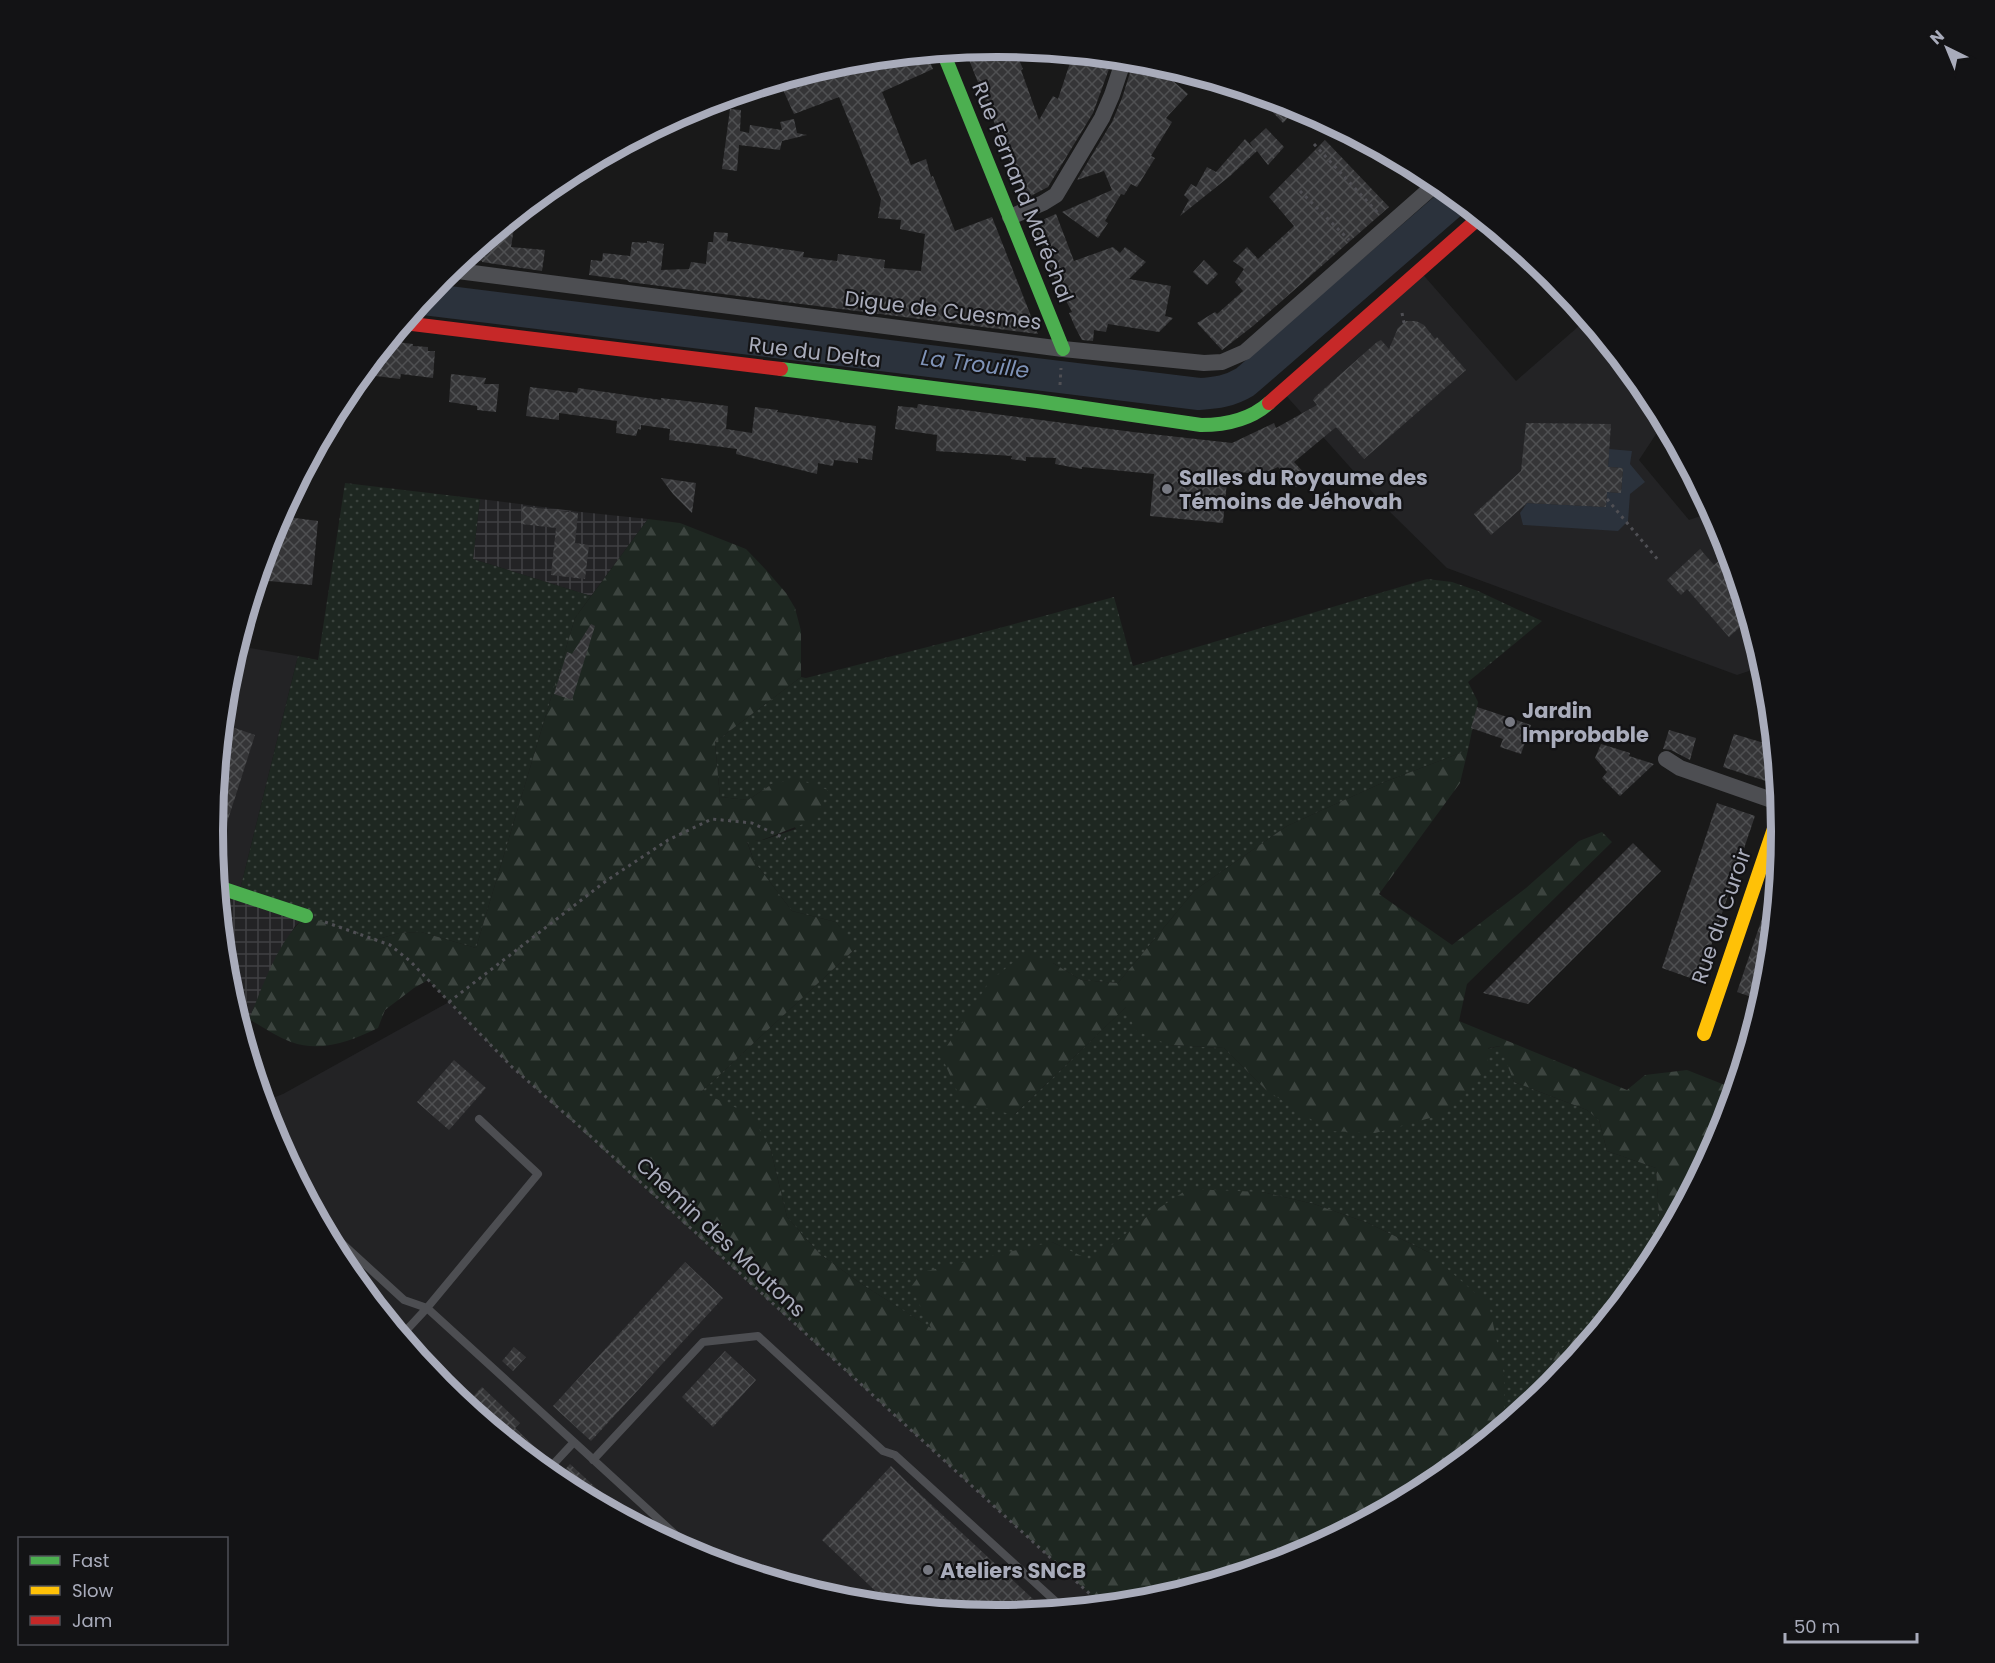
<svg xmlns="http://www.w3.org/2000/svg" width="1995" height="1663" viewBox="0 0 1995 1663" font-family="Poppins,sans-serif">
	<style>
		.built { fill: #232325 }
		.industrial { fill: url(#industrial-grid) }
		.grass { fill: url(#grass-dots) }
		.forest { fill: url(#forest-firs) }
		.water { fill: #2b323c }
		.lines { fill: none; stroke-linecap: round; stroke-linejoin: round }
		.river { stroke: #2b323c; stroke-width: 32 }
		.building { fill: url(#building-cross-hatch) }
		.path { stroke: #4f4f54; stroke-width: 3; stroke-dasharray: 3 4.5; stroke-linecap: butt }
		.lane { stroke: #4d4e52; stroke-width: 8 }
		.street { stroke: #4d4e52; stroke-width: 16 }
		.fast { stroke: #4caf50; stroke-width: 14 }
		.slow { stroke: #ffc107; stroke-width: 14 }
		.jam { stroke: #c62828; stroke-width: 14 }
		.poi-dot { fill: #777982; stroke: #131315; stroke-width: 2 }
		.labels { text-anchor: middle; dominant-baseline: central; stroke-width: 4.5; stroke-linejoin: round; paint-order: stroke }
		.street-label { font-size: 21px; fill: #a9acbb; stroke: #131315 }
		.poi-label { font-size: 21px; font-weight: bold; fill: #a9acbb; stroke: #131315; text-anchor: start }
		.water-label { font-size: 22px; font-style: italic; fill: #7f93b8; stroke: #131315 }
		.rim { fill: none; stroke: #a9acbb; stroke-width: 8 }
	</style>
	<defs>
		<pattern id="industrial-grid" width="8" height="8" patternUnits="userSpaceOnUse" patternTransform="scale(1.5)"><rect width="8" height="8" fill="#232325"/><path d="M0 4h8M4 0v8" fill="none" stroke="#404043"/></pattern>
		<pattern id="grass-dots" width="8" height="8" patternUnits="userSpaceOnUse" patternTransform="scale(1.5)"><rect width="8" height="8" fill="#1e2721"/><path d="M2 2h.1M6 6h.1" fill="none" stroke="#3c443f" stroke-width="1.8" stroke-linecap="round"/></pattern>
		<pattern id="forest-firs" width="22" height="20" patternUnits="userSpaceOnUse" patternTransform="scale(1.5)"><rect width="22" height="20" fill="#1e2721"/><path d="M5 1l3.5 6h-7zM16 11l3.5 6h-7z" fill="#3c443f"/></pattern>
		<pattern id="building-cross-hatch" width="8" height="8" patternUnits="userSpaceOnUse" patternTransform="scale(1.5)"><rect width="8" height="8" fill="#353537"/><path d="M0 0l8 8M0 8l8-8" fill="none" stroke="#4f5052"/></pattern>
	</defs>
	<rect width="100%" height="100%" fill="#191919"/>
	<path class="built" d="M1419,270L1516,381L1587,319L1650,396L1664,422L1639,460L1689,520L1712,512L1723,531L1764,666L1737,675L1447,568L1391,513L1282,391Z
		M237,646L298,656L239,894L218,887L213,831L228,678Z
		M449,1002L512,1067L1103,1606L997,1616L844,1601L697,1557L561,1484L442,1386L345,1267L272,1132L263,1102L283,1094Z"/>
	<path class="industrial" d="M480,499L581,512L648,519L591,596L473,559Z
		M218,887L306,916L295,926L278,955L249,1019L260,1057L251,1061L228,984Z"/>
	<path class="grass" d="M345,483L480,499L473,559L591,596L575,618L476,948L421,932L399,933L375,940L239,894L298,656L318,660Z
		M1427,579L1452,582L1478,591L1542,621L1468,682L1478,702L1468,750L1382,783L1287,826L1195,890L1118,983L1081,980L1053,963L1014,1115L1127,1006L1169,1045L1224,1048L1266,1090L1501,1046L1514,1082L1587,1110L1599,1120L1607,1151L1656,1168L1661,1248L1650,1268L1628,1295L1556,1353L1524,1410L1504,1427V1374L1428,1252L1368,1223L1314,1204L1262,1192L1150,1214L1092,1262L1052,1242L932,1329L860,1283L820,1254L787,1217L770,1147L701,1092L855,949L836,922L792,911L754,861L747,841L763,840L796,829L772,784L748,800L720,797L715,742L801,677L806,678L951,641L1114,597L1133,666Z"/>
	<path class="forest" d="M648,519L680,523L746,549L767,571L786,593L795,608L801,631V677L715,742L720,797L748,800L772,784L797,779L828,790L816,819L762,840L747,842L754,861L792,911L836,922L856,948L701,1092L750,1114L770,1147L787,1217L820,1254L860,1283L931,1328L911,1287L922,1272L1052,1242L1092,1261L1150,1214L1188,1189L1262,1192L1314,1204L1368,1223L1428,1252L1489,1305L1504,1374V1427L1433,1484L1298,1557L1150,1601L1103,1606L512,1067L428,980L414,988L385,1010L378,1028C351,1041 321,1053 291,1042C277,1037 262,1027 249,1019C264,984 277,942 306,916L375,940L399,933L421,932L476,948L575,618Z
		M1468,750L1460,783L1379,894L1452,945L1526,888L1579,841L1602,832L1612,842L1467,984L1459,1021L1627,1090L1645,1075L1687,1070L1735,1089L1745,1057L1723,1132L1661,1248L1656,1168L1607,1151L1599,1120L1587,1110L1514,1082L1500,1046L1488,1048L1487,1069L1441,1115L1375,1133L1329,1131L1266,1090L1224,1048L1169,1045L1135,1030L1126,1007L1014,1115L962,1102L941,1055L990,981L1025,953L1053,963L1081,980L1118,983L1195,890L1287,826L1382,783Z
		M1628,1295L1552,1387L1524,1410L1556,1353Z"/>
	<path class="water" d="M1609,449L1632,451L1630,464L1645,482L1630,494L1628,521L1618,531L1523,525L1520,513L1527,503L1606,507L1607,492L1621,493L1623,468L1608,467Z"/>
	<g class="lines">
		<path class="river" d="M424,299L1199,394C1217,393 1230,391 1245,382L1457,198"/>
	</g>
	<path class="building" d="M998,46L1014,48L1023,69L1021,70L1039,120L1053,96L1058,99L1073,54L1113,58L1093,113L1048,187L1025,199L965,50Z
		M926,53L933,69L882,92L896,127L911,165L926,159L931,177L933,176L955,231L992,217L1038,334L629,282L627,280L589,275L591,260L602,261L603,253L630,256L632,242L647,243V241L664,244L661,270L689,269L691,262L706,264L708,242H713L714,232L728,233L727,241L804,252L803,257L837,261L838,254L871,258L885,260L884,268L921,271L925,234L900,229L901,220L878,218L881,199L839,97L794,114L779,81L845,62Z
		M1134,60L1151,62L1181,71L1172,80L1188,94L1166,118L1172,122L1151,156L1155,158L1137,187L1131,184L1124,195L1121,194L1105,221L1108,223L1098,238L1062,212L1112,190L1104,171L1077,180L1112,122L1122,98Z
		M1276,100L1286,103L1294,111L1283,123L1268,107Z
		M730,109L741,110L740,131L749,133L750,125L782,130L780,122L794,119L797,133L807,135L782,141L780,150L739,145L737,171L722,169Z
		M1266,128L1284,147L1268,165L1257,151L1230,176L1180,216L1189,200L1184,195L1191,184L1196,187L1207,167L1216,172L1245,139L1254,149L1250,143Z
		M1325,140L1389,207L1253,326L1222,350L1197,323L1215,312L1217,314L1243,291L1235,282L1244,269L1233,261L1247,247L1258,259L1294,226L1269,197Z
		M1056,214L1074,261L1113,247L1120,253L1125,247L1146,262L1129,279L1171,286L1165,316L1173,318L1159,332L1108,324L1106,332L1094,330L1093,341L1082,340L1075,327L1069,313L1072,312L1056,282L1033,224Z
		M516,216L511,247L545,250L542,271L482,262V261L463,260Z
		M1204,260L1218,274L1207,285L1193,272Z
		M1406,321H1416L1424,325L1435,339L1437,337L1466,370L1364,459L1336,427L1294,462L1308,477L1296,487L1278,467L1252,478L1249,473L1228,471L1223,523L1150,516L1154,474L1082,467V469L1055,464L1056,458L1026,457V461L1011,459L1012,456L936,451L937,435L895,429L898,406L917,408L918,404L1133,432L1232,443L1274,423L1276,428L1317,405L1313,400L1315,397L1377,342L1381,340L1389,349L1398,328Z
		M389,341L413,344V346L428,347V351H435L433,378L401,374L400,379L368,375L369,365Z
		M451,374L486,378L484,384H499L496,412L477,410V406L449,402Z
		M530,387L577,393L578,388L661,400V398L728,406L726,429L752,433L755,407L778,410L777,412L840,421L839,422L876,426L872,460L858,458V463L834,460L833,466L818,463L817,474L736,454L737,449L669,440L670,429L641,425V430L638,429L636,436L616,433L617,421L559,413V420L526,416Z
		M1526,423L1611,424L1608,467L1623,468L1621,493L1607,492L1606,507L1527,503L1491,535L1474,514L1521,471Z
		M661,478L696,483L692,513L673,494Z
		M522,506L578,513L575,543L589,545L585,579L551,575L556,528L521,524Z
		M280,516L318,521L312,585L269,581L275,525Z
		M1700,549L1714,565L1722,558L1734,573L1727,579L1742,596L1749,619L1729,637L1687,589L1681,595L1667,580Z
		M591,624L595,626L572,700L554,694L567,652L572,654Z
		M1477,707L1531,725L1521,754L1500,747L1503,739L1471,728Z
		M223,724L255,735L216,857L213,831Z
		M1669,730L1696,738L1690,760L1671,750L1663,749Z
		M1734,734L1774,746L1778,785L1723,767Z
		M1601,744L1630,753L1629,756L1654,764L1620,796L1602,778L1607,772L1595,758Z
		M1717,803L1755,816L1699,981L1662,968Z
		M1633,843L1661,871L1528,1004L1483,993Z
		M1771,892L1776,893L1767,985L1763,1001L1737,992Z
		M454,1060L486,1088L449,1130L417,1102Z
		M685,1262L723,1298L591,1441L553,1406Z
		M514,1347L526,1357L513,1371L502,1361Z
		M725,1351L756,1380L713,1427L682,1397Z
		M482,1387L520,1423L515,1428L545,1457L538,1465L465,1405Z
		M570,1464L620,1510L617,1514L556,1480Z
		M891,1466L907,1482L1047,1612L997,1616L891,1606L822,1540Z"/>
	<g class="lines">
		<path class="path" d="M1314,144L1378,213
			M1300,191L1349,240
			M1402,313L1404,323
			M1060,385L1061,368
			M1607,499L1659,561
			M325,922L390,945L410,961L512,1067L588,1134L1103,1606
			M449,1002L606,881L668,840L712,819L752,823L786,839"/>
		<path class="lane" d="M323,1226L404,1300L427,1308L574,1442L546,1472
			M401,1336L427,1308L538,1174L479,1119
			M574,1442L701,1558
			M593,1460L703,1342L758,1336L883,1451L895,1455L1065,1610"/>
		<path class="street" d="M1010,217L1043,203L1056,195L1102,118L1112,95L1124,59
			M450,270L1063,349L1204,363L1222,362L1245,352L1438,182
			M1666,759L1680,768L1780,803"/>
		<path class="fast" d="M943,52L1063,349
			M781,369L1037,401L1201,425C1227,425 1250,420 1269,403
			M218,887L306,916"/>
		<path class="slow" d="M1704,1034L1780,811"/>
		<path class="jam" d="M404,323L781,369
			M1269,403L1480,217"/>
	</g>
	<g class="poi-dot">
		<circle cx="1167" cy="489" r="6"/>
		<circle cx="1510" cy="722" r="6"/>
		<circle cx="928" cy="1570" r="6"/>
	</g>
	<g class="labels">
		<g class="street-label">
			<text transform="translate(1023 192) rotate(68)">Rue Fernand Maréchal</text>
			<text transform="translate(943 310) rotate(7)">Digue de Cuesmes</text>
			<text transform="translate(815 352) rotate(7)">Rue du Delta</text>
			<text transform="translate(1721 916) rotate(-71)">Rue du Curoir</text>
			<text transform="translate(721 1237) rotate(43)">Chemin des Moutons</text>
		</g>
		<g class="poi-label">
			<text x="1179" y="477">Salles du Royaume des<tspan x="1179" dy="24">Témoins de Jéhovah</tspan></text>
			<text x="1522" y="710">Jardin<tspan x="1522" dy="24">Improbable</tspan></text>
			<text x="940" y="1570">Ateliers SNCB</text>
		</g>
		<g class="water-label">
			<text transform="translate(975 364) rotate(7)">La Trouille</text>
		</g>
	</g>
	<path d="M0 0H1995V1663H0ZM223 831a774 774 0 1 1 1548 0a774 774 0 1 1-1548 0Z" fill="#131315" fill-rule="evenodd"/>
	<path class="rim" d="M223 831a774 774 0 1 1 1548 0a774 774 0 1 1-1548 0Z"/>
	<rect x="18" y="1537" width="210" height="108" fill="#131315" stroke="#4f5057" stroke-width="1.5"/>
	<rect x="30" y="1556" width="30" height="9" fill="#4caf50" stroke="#4f5057" stroke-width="1.5"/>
	<text x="72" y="1567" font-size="18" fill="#a9acbb">Fast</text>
	<rect x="30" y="1586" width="30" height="9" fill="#ffc107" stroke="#4f5057" stroke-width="1.5"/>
	<text x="72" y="1597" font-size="18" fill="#a9acbb">Slow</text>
	<rect x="30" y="1616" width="30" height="9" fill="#c62828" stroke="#4f5057" stroke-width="1.5"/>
	<text x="72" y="1627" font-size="18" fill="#a9acbb">Jam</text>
	<g transform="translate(1947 48) rotate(317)" stroke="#131315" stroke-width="4.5" paint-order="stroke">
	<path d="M0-4.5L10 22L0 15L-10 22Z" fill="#a9acbb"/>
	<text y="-9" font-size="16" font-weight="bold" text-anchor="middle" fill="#a9acbb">N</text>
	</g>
	<path d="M1785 1633v9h132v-9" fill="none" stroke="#a9acbb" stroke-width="3"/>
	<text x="1794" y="1633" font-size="18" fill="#a9acbb" stroke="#131315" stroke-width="4.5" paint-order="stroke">50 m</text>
</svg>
